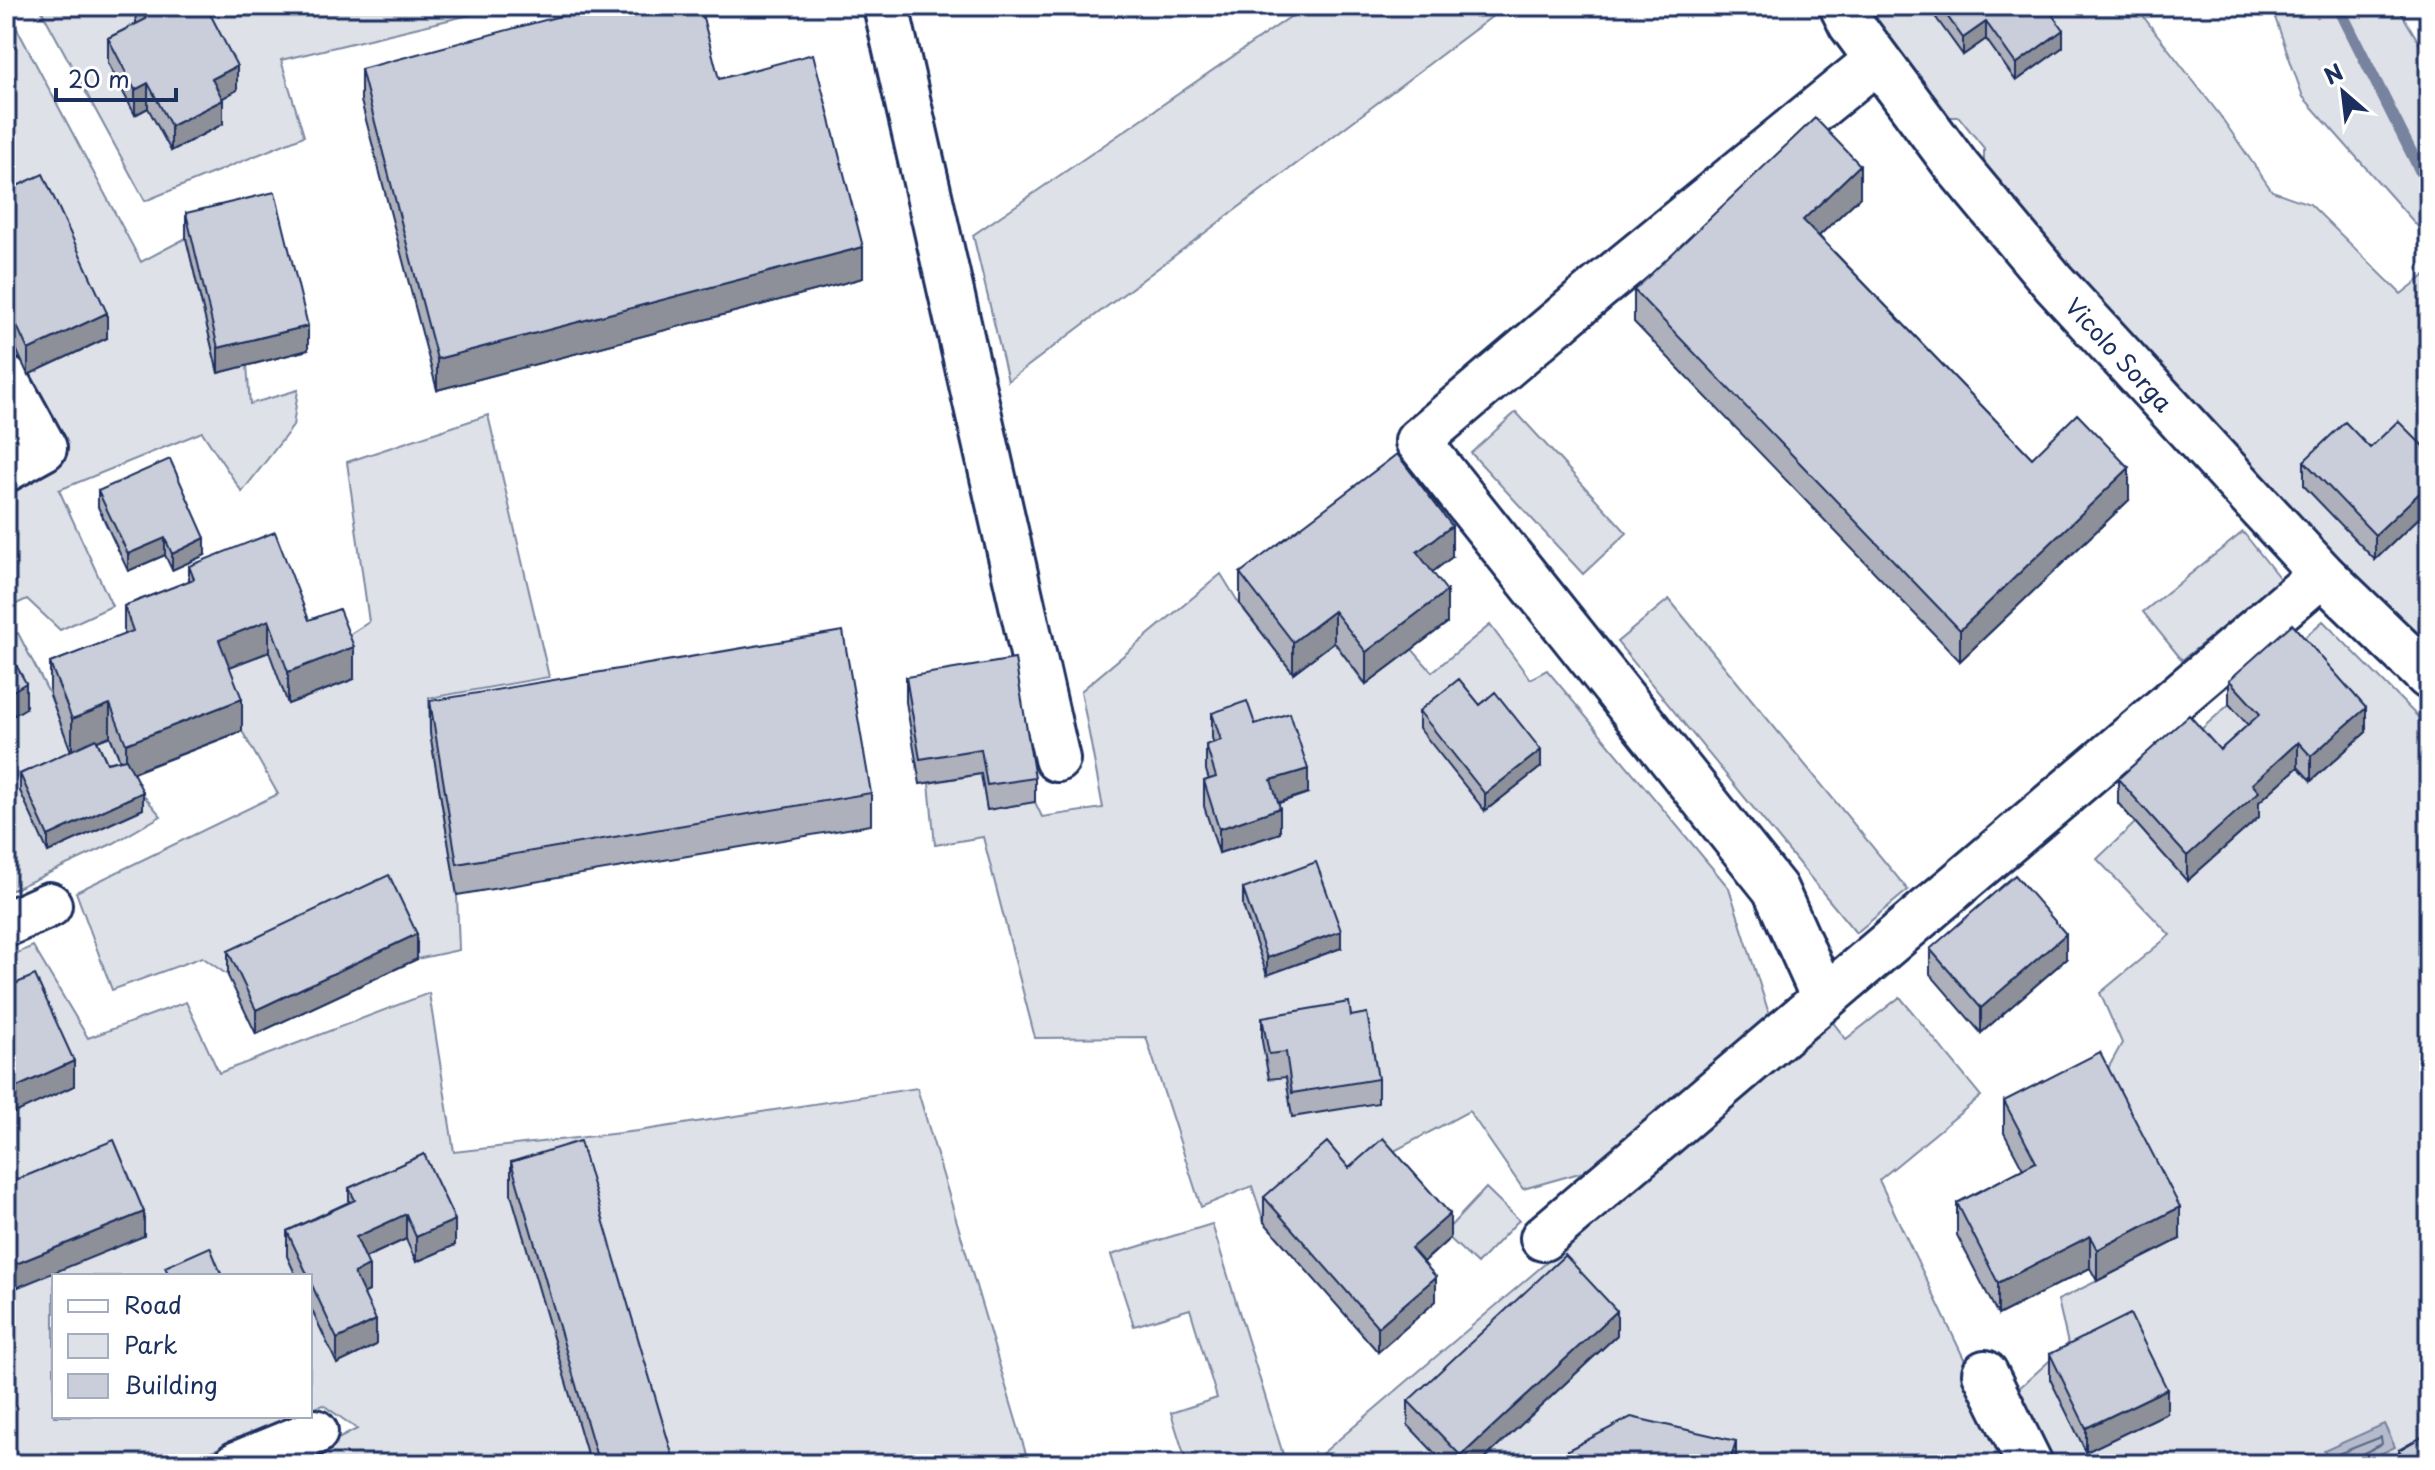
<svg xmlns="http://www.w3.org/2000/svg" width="2435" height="1470" viewBox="0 0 2435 1470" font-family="'Playpen Sans',sans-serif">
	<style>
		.green { fill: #dee1e7; stroke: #7c88a2; stroke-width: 2 }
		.water { fill: #b5bbca; stroke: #77839f; stroke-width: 2 }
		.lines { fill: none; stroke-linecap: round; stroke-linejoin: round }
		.shore { stroke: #596789; stroke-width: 2 }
		.stream { stroke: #77839f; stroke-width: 12 }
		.minor-casing { stroke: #1b2f5e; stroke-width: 50 }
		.minor { stroke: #fff; stroke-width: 44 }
		.wall { fill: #aeb1bb; stroke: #1b2f5e; stroke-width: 2; fill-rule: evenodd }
		.shaded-wall { fill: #8d9099; stroke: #1b2f5e; stroke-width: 2 }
		.building { fill: #caceda; stroke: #1b2f5e; stroke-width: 2 }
		.labels { text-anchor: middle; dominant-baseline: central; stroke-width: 7; stroke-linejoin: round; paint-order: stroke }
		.street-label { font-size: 24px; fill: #1b2f5e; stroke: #fff }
	</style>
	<rect width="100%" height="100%" fill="#fff"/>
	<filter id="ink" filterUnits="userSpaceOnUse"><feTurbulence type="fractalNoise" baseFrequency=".0125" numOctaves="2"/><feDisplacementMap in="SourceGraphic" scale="16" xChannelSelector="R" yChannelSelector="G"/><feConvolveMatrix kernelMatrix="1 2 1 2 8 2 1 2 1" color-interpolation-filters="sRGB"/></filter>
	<g filter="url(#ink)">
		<path class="green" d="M39,6H507L281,60L304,136L145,201Z
			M1306,6H1506L1008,381L973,235Z
			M1860,6H2135L2219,114L2272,191L2310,204L2401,294L2429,272V647L2341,562L2166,384L1984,166V148L1959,117H1939Z
			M2271,6H2397L2429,59V239L2303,97Z
			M6,8L141,262L186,238L218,372L247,365L250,404L298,390L293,426L242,492L202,432L59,490L112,606L60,630L27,599L6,609Z
			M1516,412L1627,533L1583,574L1471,453Z
			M488,415L549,677L429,698L430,733L457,895L459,950L417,959L229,976L202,957L112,990L76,892L278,794L242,731L219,671L269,652L339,641L369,622L347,462Z
			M2243,532L2281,580L2182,660L2143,612Z
			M1221,574L1240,605L1293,673L1334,642L1365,684L1412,649L1432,672L1490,625L1530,679L1547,670L1729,888L1771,1020L1583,1172L1523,1189L1469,1111L1396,1150L1349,1192L1327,1167L1264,1222L1252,1186L1201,1207L1146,1037L1035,1038L983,837L935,845L929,783L981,774L987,809L1035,802L1042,817L1103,808L1081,691Z
			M1669,599L1908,890L1856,933L1617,642Z
			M2323,621L2421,720L2429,714V1464H2167L2166,1462L2161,1464H2054L2017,1390L2068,1344L2058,1300L2097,1281L2100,1083L2122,1043L2100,993L2170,935L2097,859L2135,823L2118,803Z
			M18,633L50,695L71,751L110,736L126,775L161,816L114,843L6,893V639Z
			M33,946L88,1038L186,1002L219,1073L429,993L454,1152L638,1131L917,1088L1029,1464H497L492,1455L471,1464H290L357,1429L323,1405L310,1410V1276H54V1416H296L181,1464H6V958Z
			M1900,997L1981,1096L1879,1180L2014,1464H1310L1831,1020L1846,1039Z
			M1486,1188L1519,1220L1477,1264L1444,1233Z
			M1212,1224L1286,1464H1187L1171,1413L1217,1398L1190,1309L1134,1326L1111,1255Z"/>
		<path class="water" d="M2384,1424L2395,1447L2359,1464H2330L2324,1451Z"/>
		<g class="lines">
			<path class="shore" d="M2337,1464L2338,1454L2381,1437L2382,1444L2362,1454L2358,1464"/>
			<path class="stream" d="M2338,6L2429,188"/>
			<defs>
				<g id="minor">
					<path d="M886,6L1057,759"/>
					<path id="s1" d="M1842,6L1851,24L1958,168L2054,283L2322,574L2429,677"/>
					<path d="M6,379L44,448L6,469"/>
					<path d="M6,924L49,905"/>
					<path d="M1824,998L1775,889L1418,441L1598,288L1877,60"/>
					<path d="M1543,1238L2322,574"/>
					<path d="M1985,1373L2030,1464"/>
					<path d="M237,1464L315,1432"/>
				</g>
			</defs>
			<use href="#minor" class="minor-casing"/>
			<use href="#minor" class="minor"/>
		</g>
		<path class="wall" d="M136,6H206L237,90L223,98V124L171,151L148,108L135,115L108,63V38L136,24Z
			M1934,6H2046L2063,47L2016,81L1986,39L1963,55L1934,15Z
			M361,69L719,79L863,278L437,390L361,101Z
			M6,191L107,338L28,375L6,327Z
			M1860,197L1819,236L2032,458L2129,500L1960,661L1634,322V290Z
			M186,213L308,350L218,373L186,238Z
			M2370,448L2429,452V508L2375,560L2304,486V461Z
			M98,491L205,555L172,570L165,555L128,571L98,507Z
			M1452,557L1432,572L1447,623L1366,684L1334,642L1293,673L1240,604V573Z
			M189,566L309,620L354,679L288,704L269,652L229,667L242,731L133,773L143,809L48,852L20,791V774L71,751L50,695V663L124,635V606L189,581ZM110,736L120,760L107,763L97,741Z
			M906,677L1035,778V802L987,810L981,774L920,784L906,702Z
			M2229,680L2366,732L2311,781L2298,767L2259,802V817L2187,881L2118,803V779L2220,750L2248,725L2229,704Z
			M430,701L871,793V825L457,895L430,733Z
			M1480,705L1541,767L1485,811L1419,728V711Z
			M1212,713L1255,724L1308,793L1279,803L1280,833L1219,853L1204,806V781L1209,780L1206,770V745L1214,743L1212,738Z
			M1243,889L1341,948L1267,975L1243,906Z
			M1930,949L2066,959L1981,1033L1930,974Z
			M228,951L417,959L256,1034L228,976Z
			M1351,1016L1378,1079V1103L1292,1117L1286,1077L1269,1079L1262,1041V1017Z
			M2004,1101L2180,1239L2097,1281L2090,1268L1998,1315L1957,1235V1203L2023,1169L2004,1133Z
			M424,1154L455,1245L416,1262L406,1239L365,1258L369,1291L364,1293L376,1345L337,1364L310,1306V1276H296L287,1256V1231L349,1202V1188Z
			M511,1162L675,1464H590L511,1194Z
			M1349,1168L1450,1238L1424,1262L1436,1301L1378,1352L1264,1222V1197Z
			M1617,1335L1479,1464H1445L1408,1425V1401Z
			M2050,1354L2167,1413L2086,1452L2050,1379Z
			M1568,1450L1736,1464H1568Z
			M2399,1450L2429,1464H2399Z"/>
		<path class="shaded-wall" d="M1986,22V39L1963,55V38Z
			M2063,30V47L2016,81V64Z
			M237,66V90L212,104V79Z
			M148,83V108L135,115V90Z
			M223,100V124L171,151V126Z
			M1860,165V197L1803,251V220Z
			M863,247V278L437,390V359Z
			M107,313V338L28,375V350Z
			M308,326V350L218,373V348Z
			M2129,468V500L1960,661V630Z
			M2429,484V508L2375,560V535Z
			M1452,526V557L1417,584V552Z
			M165,538V555L128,571V554Z
			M205,538V555L172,570V554Z
			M1447,591V623L1366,684V652Z
			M1334,611V642L1293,673V642Z
			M269,620V652L219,671V640Z
			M354,647V679L288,704V672Z
			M26,683V708L6,720V695Z
			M242,699V731L126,775V744Z
			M110,704V736L72,751V719Z
			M2366,708V732L2311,781V756Z
			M2298,742V767L2259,802V817L2187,881V856L2252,784Z
			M1541,750V767L1485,811V794Z
			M1308,769V793L1271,805V780Z
			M143,792V809L48,852V836Z
			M1280,808V833L1219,853V829Z
			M1341,931V948L1267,975V958Z
			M417,934V959L256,1034V1010Z
			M2066,934V959L1981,1033V1008Z
			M74,1061V1086L6,1117V1092Z
			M2180,1207V1239L2097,1281V1250Z
			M144,1212V1236L6,1292V1268Z
			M406,1214V1239L356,1262V1237Z
			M1450,1214V1238L1411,1273V1248Z
			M455,1220V1245L416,1262V1237Z
			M2090,1236V1268L1998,1315V1283Z
			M369,1266V1291L354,1298V1273Z
			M1436,1277V1301L1378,1352V1327Z
			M1617,1311V1335L1479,1464H1461V1456Z
			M376,1320V1345L337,1364V1339Z
			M2167,1389V1413L2086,1452V1428Z
			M1736,1441V1464H1729Z"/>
		<path class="building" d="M139,6H206L237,66L212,79L223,100L171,126L148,83L135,90L108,38L146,19Z
			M598,6H700L719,79L813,54L863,247L437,359L361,69Z
			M1940,6H2046L2063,30L2016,64L1986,22L1963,38Z
			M1815,118L1860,165L1803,220L2032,458L2077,414L2129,468L1960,630L1634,290Z
			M43,174L107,313L28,350L6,302V191Z
			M275,192L308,326L218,348L186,213Z
			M2398,421L2429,452V484L2375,535L2304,461L2345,422L2370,448Z
			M1397,454L1452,526L1417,552L1447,591L1366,652L1334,611L1293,642L1240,573Z
			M170,459L205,538L172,554L165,538L128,554L98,491Z
			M275,532L309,620L339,609L354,647L288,672L269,620L219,640L242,699L126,744L110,704L72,719L50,663L133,631L124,606L194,579L189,566Z
			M2292,624L2366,708L2311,756L2298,742L2252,784L2259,792L2187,856L2118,779L2189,715L2220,750L2260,714L2229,680Z
			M843,631L871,793L457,864L430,701Z
			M6,647L26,683L6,695Z
			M1015,659L1035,778L987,785L981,749L920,759L906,677Z
			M1459,679L1480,705L1495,692L1541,750L1485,794L1419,711Z
			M1247,701L1255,724L1290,713L1308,769L1271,780L1280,808L1219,829L1204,781L1216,777L1206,745L1221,740L1212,713Z
			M96,739L107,763L126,759L143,792L48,836L20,774Z
			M1316,862L1341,931L1267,958L1243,889Z
			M389,875L417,934L256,1010L228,951Z
			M2015,875L2066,934L1981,1008L1930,949Z
			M35,975L74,1061L6,1092V988Z
			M1349,1002L1351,1016L1367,1013L1378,1079L1292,1093L1286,1052L1269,1054L1262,1017Z
			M2100,1052L2180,1207L2097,1250L2090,1236L1998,1283L1957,1203L2036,1162L2004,1101Z
			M1383,1138L1450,1214L1411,1248L1436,1277L1378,1327L1264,1197L1327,1142L1349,1168Z
			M114,1140L144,1212L6,1268V1184Z
			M580,1141L675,1464H599L511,1162Z
			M424,1154L455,1220L416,1237L406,1214L356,1237L369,1266L354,1273L376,1320L337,1339L310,1281V1276H308L287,1231L355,1200L349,1188Z
			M210,1247L222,1276H169L165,1267Z
			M1565,1255L1617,1311L1461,1456L1408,1401Z
			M2130,1314L2167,1389L2086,1428L2050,1354Z
			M1631,1417L1736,1441L1729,1464H1577L1568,1450Z
			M2429,1433V1464H2407L2399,1450Z"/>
	</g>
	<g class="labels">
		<g class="street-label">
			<text stroke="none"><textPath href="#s1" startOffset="446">Vicolo Sorga</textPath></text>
		</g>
	</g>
	<rect width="2435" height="1470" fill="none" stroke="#fff" stroke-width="32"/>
	<rect x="16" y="16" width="2403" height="1438" fill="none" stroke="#1b2f5e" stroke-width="3" filter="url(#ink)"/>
	<rect x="52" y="1274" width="260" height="144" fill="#ffffff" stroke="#a4acbf" stroke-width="2"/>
	<rect x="68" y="1300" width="40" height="12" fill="#ffffff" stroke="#a4acbf" stroke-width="2"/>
	<text x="124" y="1314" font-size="24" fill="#1b2f5e">Road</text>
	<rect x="68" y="1334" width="40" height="24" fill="#dee1e7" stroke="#a4acbf" stroke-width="2"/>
	<text x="124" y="1354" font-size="24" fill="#1b2f5e">Park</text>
	<rect x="68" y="1374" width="40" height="24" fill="#caceda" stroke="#a4acbf" stroke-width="2"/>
	<text x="124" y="1394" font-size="24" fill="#1b2f5e">Building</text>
	<g transform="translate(2343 92) rotate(332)" stroke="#ffffff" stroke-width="6" paint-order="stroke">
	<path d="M0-6L14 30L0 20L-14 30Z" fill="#1b2f5e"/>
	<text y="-12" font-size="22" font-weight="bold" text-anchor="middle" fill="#1b2f5e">N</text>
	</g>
	<path d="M56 88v12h120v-12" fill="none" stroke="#1b2f5e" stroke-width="4"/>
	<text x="68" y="88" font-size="24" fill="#1b2f5e" stroke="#ffffff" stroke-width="6" paint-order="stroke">20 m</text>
</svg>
